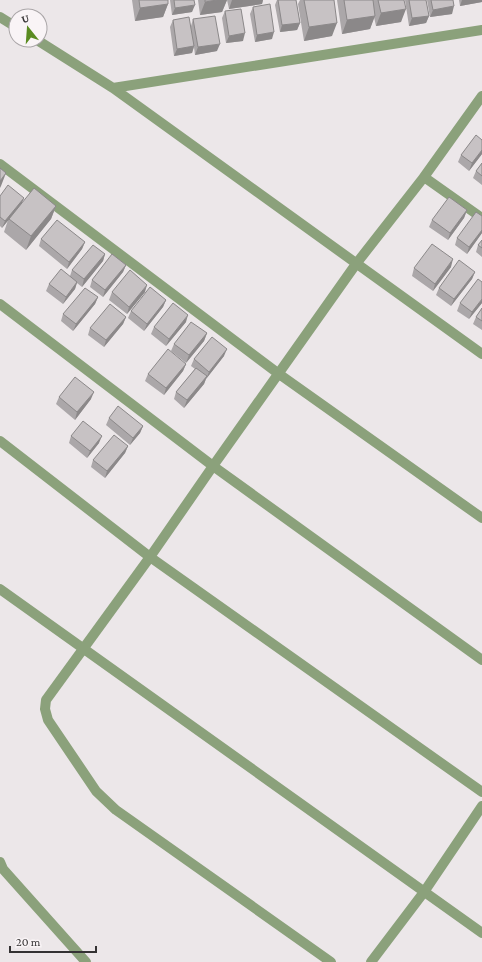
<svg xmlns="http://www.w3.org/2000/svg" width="482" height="962" viewBox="0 0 482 962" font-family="'Crimson Pro',serif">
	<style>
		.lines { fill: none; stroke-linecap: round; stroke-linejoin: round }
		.street { stroke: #8ba17b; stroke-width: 10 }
		.wall { fill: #aba7a9 }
		.shaded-wall { fill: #8b8889 }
		.building { fill: #c7c2c4; stroke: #8b8889 }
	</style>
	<rect width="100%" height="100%" fill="#ece7e9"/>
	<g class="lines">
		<path class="street" d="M0,17L16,27
			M37,40L113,88L482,354
			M113,88L482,30
			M0,164L279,374L482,518
			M424,177L482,218
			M0,304L213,466L482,660
			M0,441L150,557L213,466L356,264L424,177L482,96
			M0,589L482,933
			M0,862L3,869L86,962
			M331,962L116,810L96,791L48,720L45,709L46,700L150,557L482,792
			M371,962L424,892L482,806"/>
	</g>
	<path class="wall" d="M132,0H168V4L163,17L135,21Z
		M170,0H194L192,12L172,15Z
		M198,0H227L222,12L200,15Z
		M227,0H263L262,4L229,9Z
		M277,0H296L300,23L297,30L280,32L275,5Z
		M300,0H334L332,36L304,41L298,4Z
		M337,0H404L401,22L376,26L374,17L370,29L342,34Z
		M405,0H426L429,16L426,23L409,26Z
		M427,0H453L452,14L430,17Z
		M459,0H482V2L460,6Z
		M253,7L272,39L255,42L250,14Z
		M225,11L243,41L226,43L222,18Z
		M193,19L217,51L195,55L194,47L192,53L174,56L170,27L173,20L191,26Z
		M482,140V154L469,171L458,162L461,155Z
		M482,163V185L473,178L476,171Z
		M0,196L24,198L21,204L56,206L51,219L26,250L4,232L8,220L2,228L0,226Z
		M467,210L464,218L448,240L429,227L432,220Z
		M482,216V233L467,254L455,245L457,238Z
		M41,239L85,242L82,249L67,269L39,246Z
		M482,240V257L476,252L478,245Z
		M105,254L103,261L82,287L77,283L75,289L63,304L46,291L49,284L70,276L72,270Z
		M126,265L123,272L103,297L90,287L92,280Z
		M451,267L433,291L412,276L414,268Z
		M475,272L472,279L451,306L436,295L439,288Z
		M112,292H145L127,314L109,300Z
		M98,297L95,304L73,331L61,321L63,314Z
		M166,300L163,307L144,331L128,318L131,311Z
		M460,303H482L469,319L457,311Z
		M482,308V330L473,324L476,317Z
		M126,317L123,324L104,347L88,335L90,328Z
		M186,322L166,346L151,334L154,327Z
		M207,333L204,341L186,363L171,351L174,344Z
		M224,356L206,379L204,384L184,408L174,399L176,392L195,369L191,366L194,359Z
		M186,364L183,371L164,395L145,381L148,374Z
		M59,397L91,399L75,420L56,404Z
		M109,418L143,426L140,433L130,445L106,425Z
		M71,436L99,443L87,458L69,443Z
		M128,446L125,453L105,478L91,467L93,460Z"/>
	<path class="shaded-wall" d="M217,0H227L222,12L200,15L205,2Z
		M232,0H263L262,4L229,9Z
		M462,0H482V2L460,6Z
		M168,4L163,17L135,21L140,8Z
		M195,5L192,12L172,15L175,8Z
		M454,6L452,14L430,17L433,10Z
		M406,9L401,22L376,26L381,13Z
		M375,16L370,29L342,34L347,20Z
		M429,16L426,23L409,26L412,18Z
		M300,23L297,30L280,32L282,25Z
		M337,23L332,36L304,41L309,27Z
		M274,32L272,39L255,42L257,35Z
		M245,33L243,41L226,43L229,36Z
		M220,44L217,51L195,55L198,47Z
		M194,46L192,53L174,56L177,49Z
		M482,150V154L469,171L472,163Z
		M6,173L1,186L0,188V181Z
		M24,198L21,205L2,228L5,221Z
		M56,206L51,219L26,250L31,236Z
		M467,210L464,218L448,240L450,233Z
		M482,230V233L467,254L469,247Z
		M85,242L82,249L67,269L69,262Z
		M105,254L103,261L82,287L84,279Z
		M453,259L451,267L433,291L435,284Z
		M126,265L123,272L103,297L105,290Z
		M475,272L472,279L451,306L454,299Z
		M77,282L75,289L63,304L66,297Z
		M147,285L145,292L127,314L129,307Z
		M98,297L95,304L73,331L76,324Z
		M482,299V303L469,319L472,312Z
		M166,300L163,307L144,331L147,324Z
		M188,315L186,322L166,346L169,339Z
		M126,317L123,324L104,347L106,340Z
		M207,333L204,341L186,363L189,355Z
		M227,349L224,356L206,379L209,372Z
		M186,364L183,371L164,395L166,388Z
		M207,376L204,384L184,408L187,400Z
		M94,392L91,399L75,420L77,412Z
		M143,426L140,433L130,445L133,438Z
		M102,436L99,443L87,458L90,451Z
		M128,446L125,453L105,478L107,471Z"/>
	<path class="building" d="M139,0H168V4L140,8Z
		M174,0H194L195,5L175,8Z
		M205,0H217L205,2Z
		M278,0H296L300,23L282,25Z
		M304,0H334L337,23L309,27Z
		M344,0H373L375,16L347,20Z
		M378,0H404L406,9L381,13Z
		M409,0H426L429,16L412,18Z
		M431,0H453L454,6L433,10Z
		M270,4L274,32L257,35L253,7Z
		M241,9L245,33L229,36L225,11Z
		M215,16L220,44L198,47L193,19Z
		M189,17L194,46L177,49L173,20Z
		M476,135L482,140V150L472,163L461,155Z
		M482,163V176L476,171Z
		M0,168L6,173L0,181Z
		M8,185L24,198L5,221L0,217V196Z
		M34,188L56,206L31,236L9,219Z
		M449,197L467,210L450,233L432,220Z
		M476,212L482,216V230L469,247L457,238Z
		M57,220L85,242L69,262L41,239Z
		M482,240V248L478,245Z
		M432,244L453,259L435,284L414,268Z
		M93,245L105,254L84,279L72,270Z
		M112,254L126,265L105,290L92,280Z
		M459,260L475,272L454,299L439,288Z
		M61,269L77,282L66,297L49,284Z
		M130,270L147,285L129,307L112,292Z
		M478,279L482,282V299L472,312L460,303Z
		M150,287L166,300L147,324L131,311Z
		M85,288L98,297L76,324L63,314Z
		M173,303L188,315L169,339L154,327Z
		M110,304L126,317L106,340L90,328Z
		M482,308V321L476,317Z
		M191,322L207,333L189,355L174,344Z
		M212,337L227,349L209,372L194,359Z
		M168,349L186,364L166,388L148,374Z
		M196,368L207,376L187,400L176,392Z
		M75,377L94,392L77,412L59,397Z
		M118,406L143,426L133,438L109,418Z
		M83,421L102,436L90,451L71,436Z
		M114,435L128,446L107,471L93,460Z"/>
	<g transform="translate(28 28) rotate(343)"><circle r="19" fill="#f9f4f6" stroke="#aaa6a8"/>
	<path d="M0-3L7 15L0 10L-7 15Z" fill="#5a8b21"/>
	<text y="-6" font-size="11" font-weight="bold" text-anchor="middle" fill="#343233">U</text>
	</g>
	<path d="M10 946v6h86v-6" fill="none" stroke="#343233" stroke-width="2"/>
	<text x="16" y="946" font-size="12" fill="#343233" stroke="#f9f4f6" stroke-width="3" paint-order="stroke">20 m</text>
</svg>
